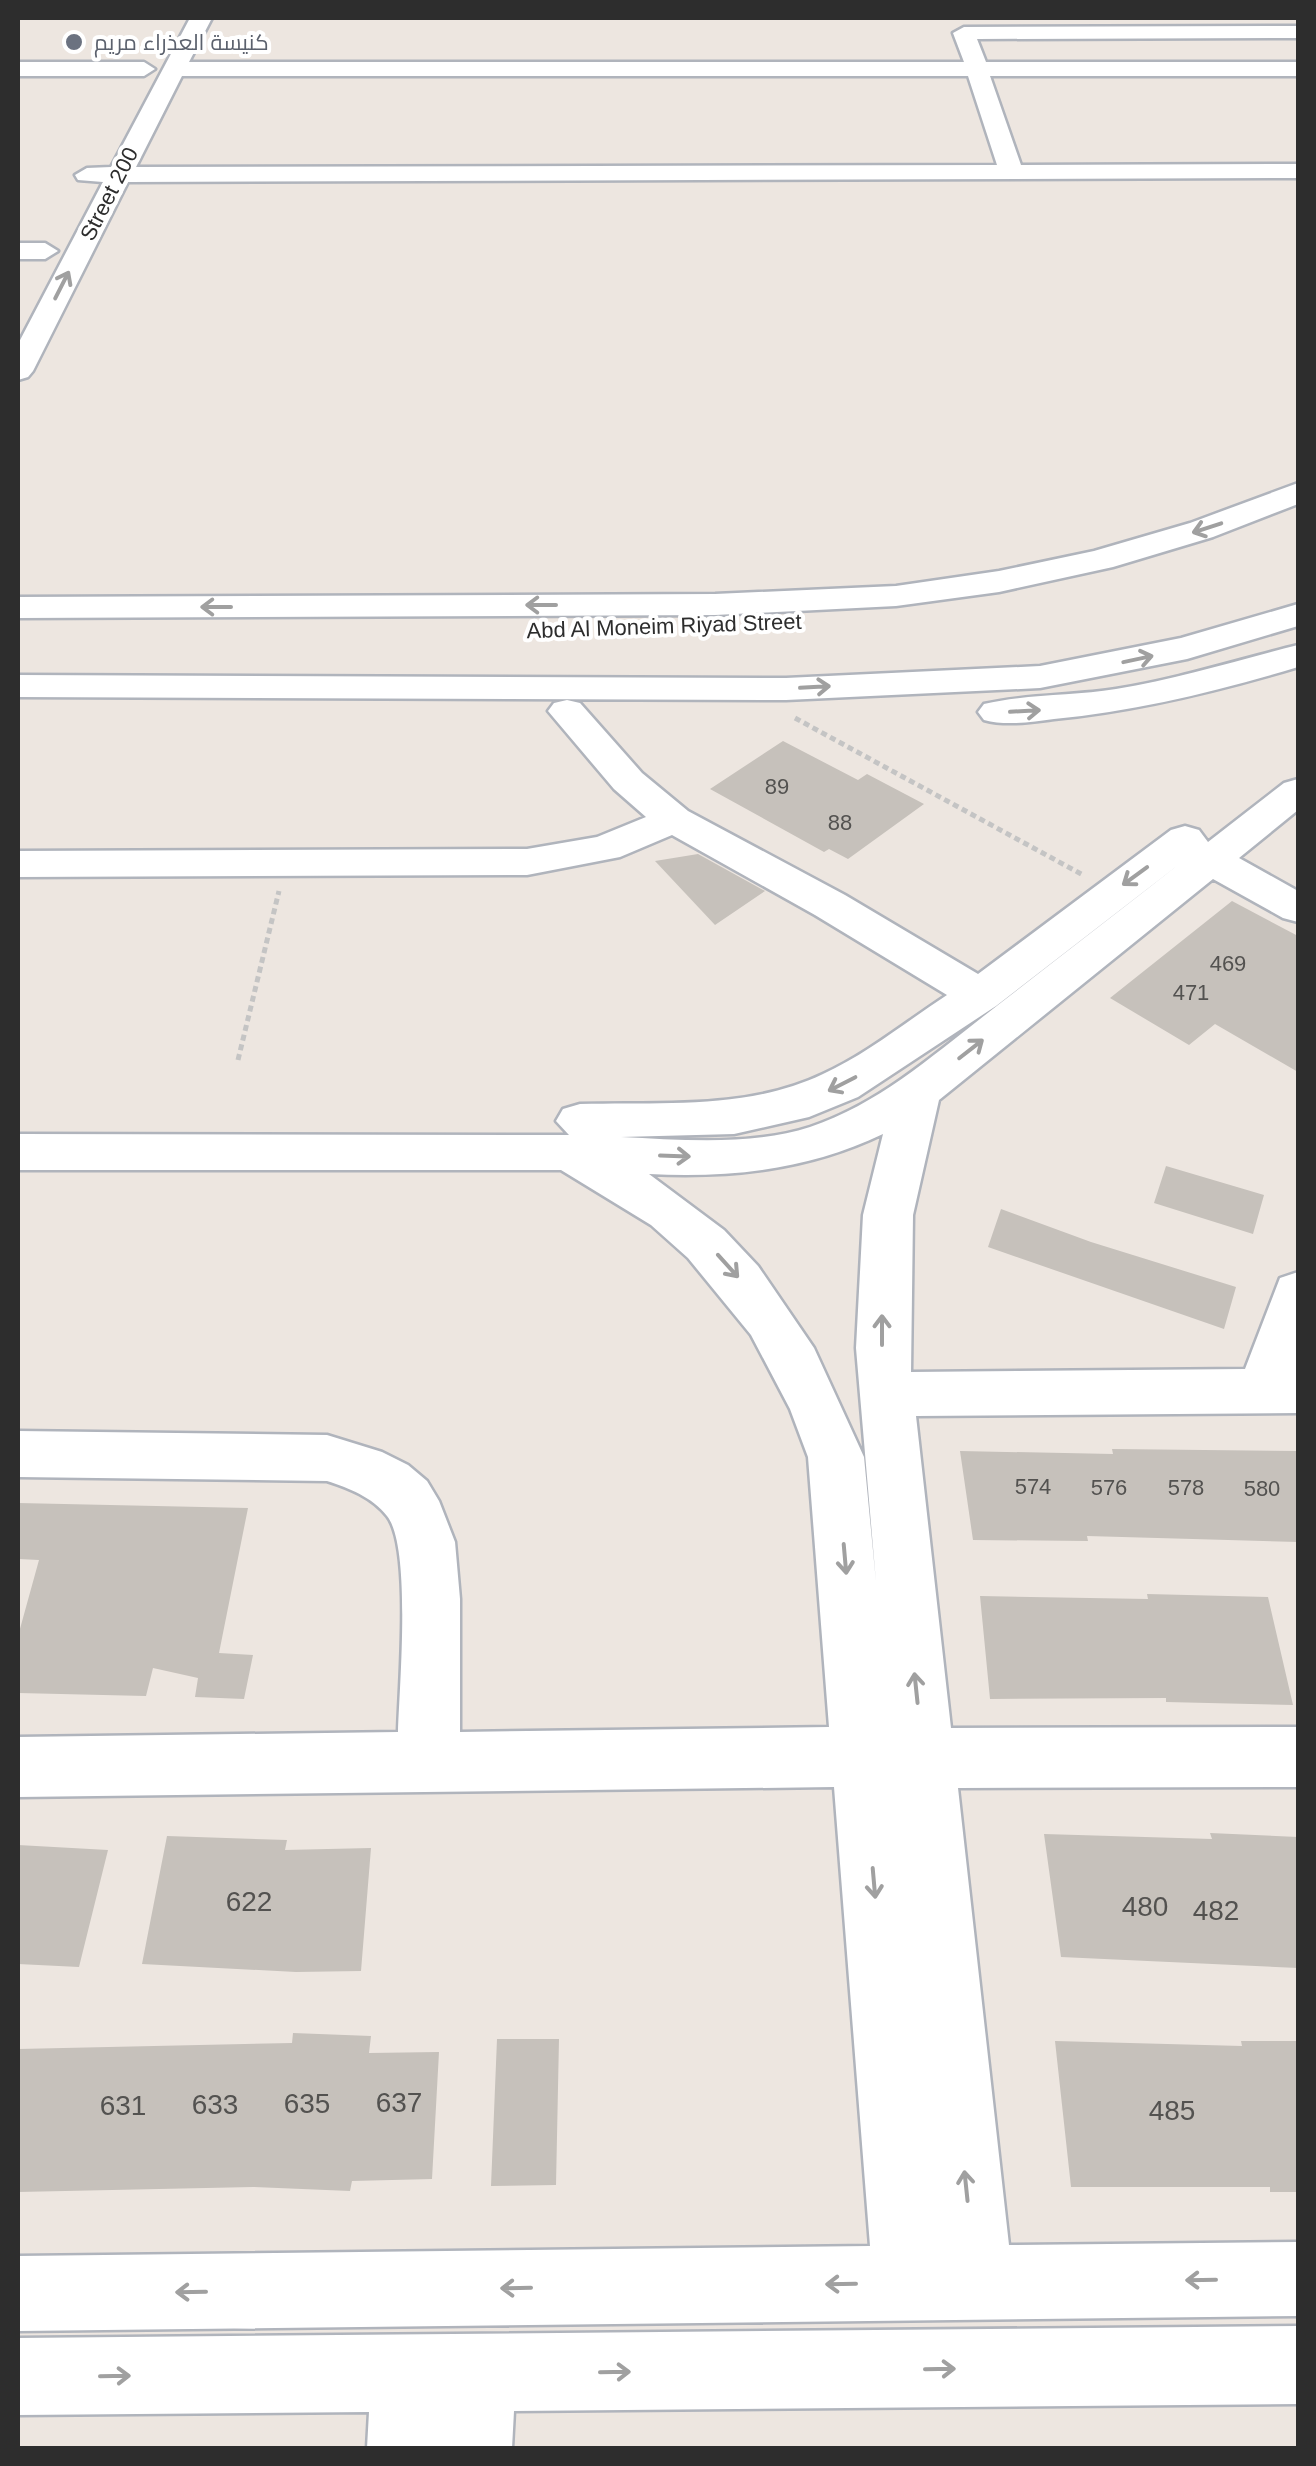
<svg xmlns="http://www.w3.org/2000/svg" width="1316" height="2466" viewBox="0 0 1316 2466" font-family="Helvetica,Cairo,sans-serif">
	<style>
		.building { fill: #c6c1bb }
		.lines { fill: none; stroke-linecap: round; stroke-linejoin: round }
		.minor-casing { stroke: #b0b4bc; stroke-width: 5 }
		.path { stroke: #c4c4c4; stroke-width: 5; stroke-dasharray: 6 4; stroke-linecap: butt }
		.minor { fill: #fff; fill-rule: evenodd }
		.oneway { stroke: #a0a0a0 }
		.worship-dot { fill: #6b7280; stroke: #fff; stroke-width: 4 }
		.labels { text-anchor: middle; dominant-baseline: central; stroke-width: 8; stroke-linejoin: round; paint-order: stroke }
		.far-worship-label { font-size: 22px; fill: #5b616d; stroke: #fff; text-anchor: start }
		.far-street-label { font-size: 22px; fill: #2d2d2d; stroke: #fff }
		.number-label { font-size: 22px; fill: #535250 }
		.near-number-label { font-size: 28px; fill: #535250 }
	</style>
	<rect width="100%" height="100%" fill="#ede6e0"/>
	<path class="building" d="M783,741L858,780L867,774L924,804L848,859L829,849L824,852L710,789Z
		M698,854L765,891L715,925L655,861Z
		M1232,901L1298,936V1072L1215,1024L1189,1045L1110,998Z
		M1166,1166L1264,1195L1253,1234L1154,1203Z
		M1001,1209L1091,1242L1236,1287L1224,1329L988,1247Z
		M1112,1449L1298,1451V1542L1087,1536L1088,1541L973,1540L960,1451L1113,1454Z
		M18,1503L248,1508L219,1653L253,1655L244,1699L195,1697L198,1678L153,1668L146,1696L18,1693V1636L39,1560L18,1559Z
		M1147,1594L1268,1597L1293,1705L1166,1702V1698L990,1699L980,1596L1148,1599Z
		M1210,1833L1298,1837V1968L1061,1957L1044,1834L1212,1839Z
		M167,1836L287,1840L285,1850L371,1848L361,1971L296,1972L142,1964Z
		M18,1845L108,1850L79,1967L18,1964Z
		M293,2033L371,2036L369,2053L439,2052L432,2179L352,2181L350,2191L253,2187L18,2192V2049L292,2043Z
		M497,2039H559L556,2185L491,2186Z
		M1055,2041L1242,2046L1241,2041H1298V2192H1270V2187H1071Z"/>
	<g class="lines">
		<defs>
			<path id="minor" d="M190,18H212L189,62H964L953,33L964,27L1298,26V38L977,39L986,62H1298V76H990L1021,165L1298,164V178L128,182L33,371L28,377L18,380V344L103,182L78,180L75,175L87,168L111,167ZM182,76H968L997,165L136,167Z
				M18,62H144L155,69L144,76H18Z
				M18,243H45L58,251L45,259H18Z
				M1298,483V504L1213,537L1113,567L999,592L896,606L715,615L18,618V597L715,594L896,586L999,571L1094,551L1190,523Z
				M1298,604V626L1187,659L1040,688L786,700L18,697V675L786,678L1040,666L1181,638Z
				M1298,645V667C1218,691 1137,711 1054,719C1031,722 1006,726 984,720L978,712L984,704C1026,694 1072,696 1116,689C1178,679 1237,660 1298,645Z
				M567,700L580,703L642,773L688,811L845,895L978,974L1171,830L1185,826L1199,830L1208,842L1284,783L1298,779V810L1239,858L1298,891V922L1283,918L1213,879L939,1100L913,1215L911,1372L1245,1369L1280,1278L1298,1272V1413L916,1416L951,1728L1298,1727V1787L958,1788L1009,2245L1298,2242V2316L18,2331V2256L870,2246L834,1787L18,1797V1737L398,1732C399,1689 412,1547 387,1516C372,1497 349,1488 327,1481L18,1477V1431L327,1435L382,1452L408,1465L427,1481L439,1501L455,1542L460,1599V1732L829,1727L808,1457L790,1409L751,1335L688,1258L651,1225L561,1170H18V1134L569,1135L556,1121L563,1109L580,1104C661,1102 748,1110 823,1074C867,1054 907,1021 947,995L815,915L672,835L620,857L527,875L18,877V851L527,849L597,837L646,817L614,789L548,711L554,703ZM1182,862C1118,912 1053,962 989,1012C933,1055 879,1104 810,1127C751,1146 683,1140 621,1137L734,1134L809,1117L858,1097L996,1006ZM883,1134L863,1215L856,1348L876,1582L864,1457L814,1348L758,1266L724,1230L649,1174C731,1178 808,1170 883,1134Z
				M1298,2326V2404L514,2411L512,2448H367L369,2412L18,2415V2338Z"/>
		</defs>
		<use href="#minor" class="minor-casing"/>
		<path class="path" d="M795,718L1083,875
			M238,1060L279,891"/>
		<use href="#minor" class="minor"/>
	</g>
	<defs><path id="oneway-shaft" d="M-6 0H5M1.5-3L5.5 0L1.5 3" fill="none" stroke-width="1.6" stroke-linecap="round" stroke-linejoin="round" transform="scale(2.5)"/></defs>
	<g class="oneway">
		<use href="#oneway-shaft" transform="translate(62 285) rotate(-63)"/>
		<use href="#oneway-shaft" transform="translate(1207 528) rotate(162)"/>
		<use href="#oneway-shaft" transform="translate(541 605) rotate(180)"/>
		<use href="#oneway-shaft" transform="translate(216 607) rotate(180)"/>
		<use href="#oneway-shaft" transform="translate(1138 659) rotate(-12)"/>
		<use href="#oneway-shaft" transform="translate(815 687) rotate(-3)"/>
		<use href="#oneway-shaft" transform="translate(1025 711) rotate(-3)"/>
		<use href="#oneway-shaft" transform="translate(1135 876) rotate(144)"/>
		<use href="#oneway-shaft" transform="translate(971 1049) rotate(-38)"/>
		<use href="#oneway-shaft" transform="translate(842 1084) rotate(153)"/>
		<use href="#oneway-shaft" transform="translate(675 1156) rotate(2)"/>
		<use href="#oneway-shaft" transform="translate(728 1266) rotate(48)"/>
		<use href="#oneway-shaft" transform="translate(882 1330) rotate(-90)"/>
		<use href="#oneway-shaft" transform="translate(845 1559) rotate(85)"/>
		<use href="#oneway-shaft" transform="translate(916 1688) rotate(-96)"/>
		<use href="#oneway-shaft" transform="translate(874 1883) rotate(85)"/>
		<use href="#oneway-shaft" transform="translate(966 2186) rotate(-96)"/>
		<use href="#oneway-shaft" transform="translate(1201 2280) rotate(179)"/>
		<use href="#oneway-shaft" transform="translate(841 2284) rotate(179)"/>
		<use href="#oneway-shaft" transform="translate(516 2288) rotate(179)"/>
		<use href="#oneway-shaft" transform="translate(191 2292) rotate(179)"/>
		<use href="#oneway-shaft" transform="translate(940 2369) rotate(-1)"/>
		<use href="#oneway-shaft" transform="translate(615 2372) rotate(-1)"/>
		<use href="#oneway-shaft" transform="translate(115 2376) rotate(-1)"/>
	</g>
	<circle class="worship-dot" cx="74" cy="42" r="10"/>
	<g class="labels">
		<g class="far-worship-label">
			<text x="94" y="42">كنيسة العذراء مريم</text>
		</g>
		<g class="far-street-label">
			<text transform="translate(109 194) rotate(-63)">Street 200</text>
			<text transform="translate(664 626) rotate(-2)">Abd Al Moneim Riyad Street</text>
		</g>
		<g class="number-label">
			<text x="777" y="786">89</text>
			<text x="840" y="822">88</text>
			<text x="1228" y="963">469</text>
			<text x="1191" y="992">471</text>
			<text x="1033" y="1486">574</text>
			<text x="1109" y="1487">576</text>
			<text x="1186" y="1487">578</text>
			<text x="1262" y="1488">580</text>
		</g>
		<g class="near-number-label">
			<text x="249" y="1901">622</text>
			<text x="1145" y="1906">480</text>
			<text x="1216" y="1910">482</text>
			<text x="399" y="2102">637</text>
			<text x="307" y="2103">635</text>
			<text x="215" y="2104">633</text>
			<text x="123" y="2105">631</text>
			<text x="1172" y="2110">485</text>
		</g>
	</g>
	<rect width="1316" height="2466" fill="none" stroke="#2d2d2d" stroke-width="40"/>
</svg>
